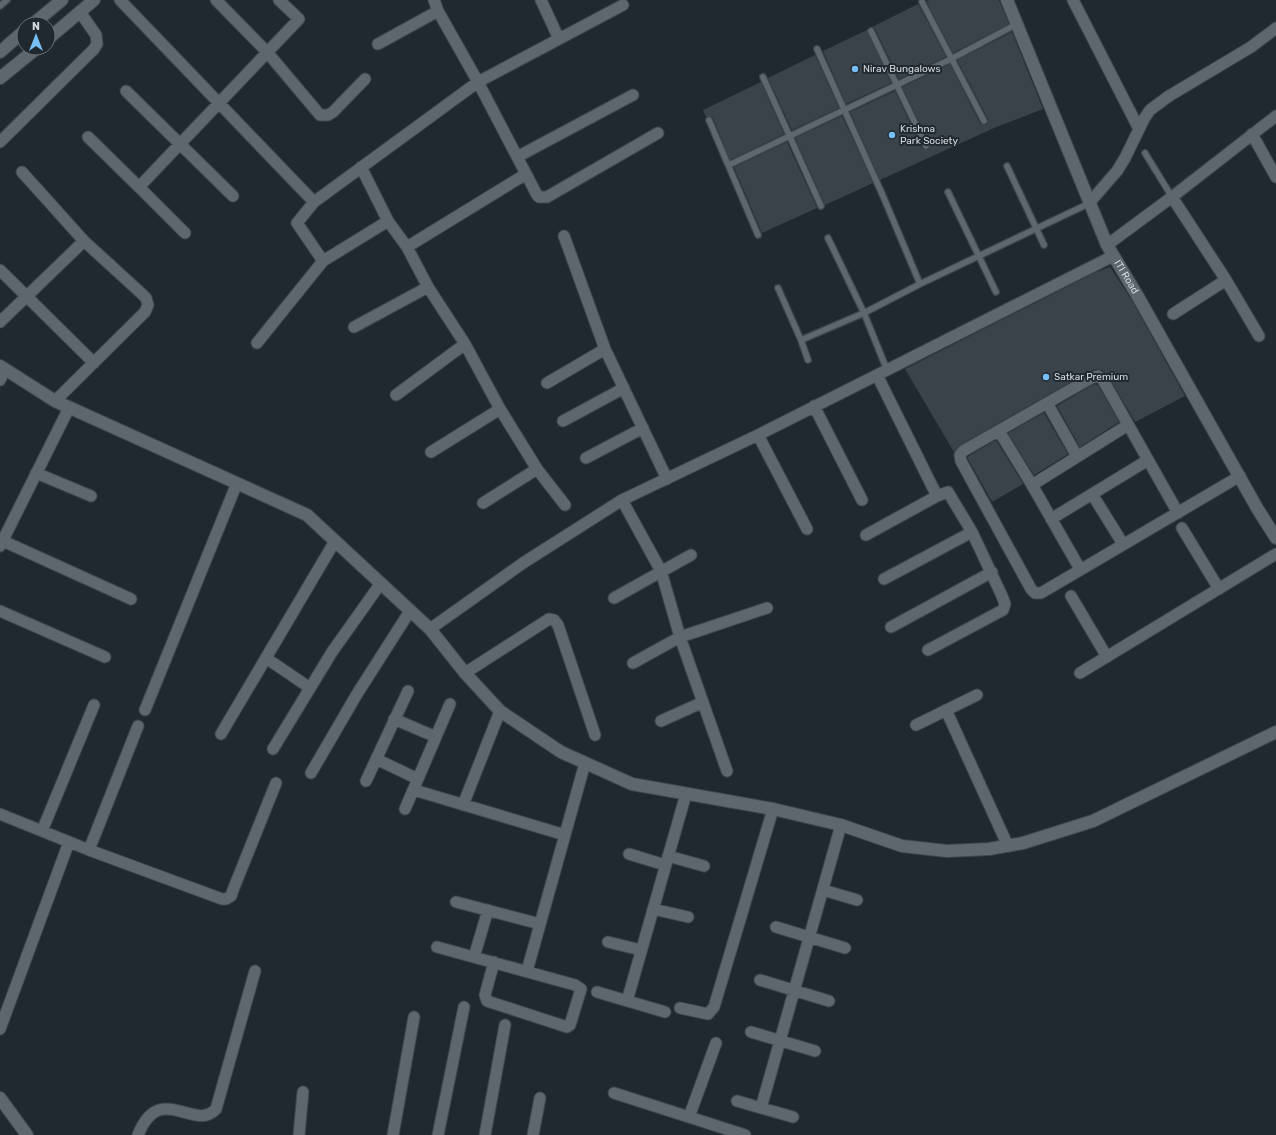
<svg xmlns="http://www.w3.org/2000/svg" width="1276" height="1135" viewBox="0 0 1276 1135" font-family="Rubik,sans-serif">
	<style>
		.building { fill: #3b434a }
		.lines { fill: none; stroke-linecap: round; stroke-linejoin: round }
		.lane-casing { stroke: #40464b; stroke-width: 8 }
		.street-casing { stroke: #40464b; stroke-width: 13 }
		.secondary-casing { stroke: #40464b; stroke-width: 14 }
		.lane { stroke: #5e676e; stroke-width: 5.5 }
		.street { stroke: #5e676e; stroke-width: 11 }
		.secondary { stroke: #5e676e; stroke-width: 12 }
		.poi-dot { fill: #77bff7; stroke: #212930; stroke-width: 1.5 }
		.labels { text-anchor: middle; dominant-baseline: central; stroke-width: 4; stroke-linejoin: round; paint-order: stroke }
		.poi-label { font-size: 10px; fill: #d5dade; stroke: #212930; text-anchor: start }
		.street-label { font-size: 10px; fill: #d5dade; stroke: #212930 }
	</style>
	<rect width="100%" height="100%" fill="#212930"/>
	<path class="building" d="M930,0H999L1009,24L953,53L926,1Z
		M918,4L946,57L899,79L875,29L872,27Z
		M867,30L891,83L846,104L823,51Z
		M1012,32L1043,109L994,128L880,180L850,112L895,91L922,148L924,150H927L930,148V144L902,87L950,64L980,123L982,125H986L988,123V119L957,60Z
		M815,55L839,108L792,130L768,78Z
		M761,82L784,134L730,160L713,118L710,116L706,117L703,110Z
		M842,116L873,183L825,205L795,138Z
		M787,142L817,208L762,233L734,167Z
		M1110,267L1131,299L1185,396L1135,422L1109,377L1102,370L1096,369L1088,372L960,445L954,452L905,369L1096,272Z
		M1094,384L1098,385L1119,422L1080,447L1057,406Z
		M1044,413L1068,454L1034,475L1008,433Z
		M996,440L1023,484L992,502L967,457Z"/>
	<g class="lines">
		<defs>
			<path id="lane" d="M922,2L984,121
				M0,6L7,0
				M871,31L926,146
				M817,49L883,196L920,284
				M763,77L821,206
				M709,120L758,235
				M1145,153L1172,197
				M729,165L951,59L1017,24
				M1007,166L1044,245
				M948,192L996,292
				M828,238L864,313L887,370
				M778,288L801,340L808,360
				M801,340L864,313L920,284L1090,203"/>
			<path id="street" d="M120,0L314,202L297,223L323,261L388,221L407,247
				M216,0L267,52L320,115H328L333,112L365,79
				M434,0L438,11L478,82L537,195L539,197H547L658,133
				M541,0L559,39
				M1073,0L1139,129
				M378,44L438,11
				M126,91L233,196
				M1252,134L1276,177
				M88,137L139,187L299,19L279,0
				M0,142L94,49L97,44L96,35L80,12
				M517,157L633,95
				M361,167L388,221
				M22,172L84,241L142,294L146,298L148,305L145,312L55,401
				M526,174L407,247L428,287L465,344L500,409L537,469L565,505
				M139,187L185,233
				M1172,197L1226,280L1259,336
				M314,202L478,82L623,5
				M1090,202L1117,171L1125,158L1144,119L1150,110L1169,96L1251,47L1276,28
				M564,236L605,349L667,479
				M1107,245L1172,197L1276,116
				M0,270L94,363
				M1173,314L1226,280
				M0,322L84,241
				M354,327L428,287
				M257,343L323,261
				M877,375L937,496
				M0,380L5,370
				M547,383L605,349
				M396,395L465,344
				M1047,403L1077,456
				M814,406L862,500
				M563,421L624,388
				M999,431L1032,485L1080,569
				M758,435L807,529
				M431,452L500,409
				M586,458L643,428
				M36,473L91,496
				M1032,485L1128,425
				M1092,494L1123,544
				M622,500L661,571L680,637L727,771
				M483,503L537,469
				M1178,513L1103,380L1098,376L1091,378L963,451L960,455L961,461L1031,589L1035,593H1041L1240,476
				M1051,519L1148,460
				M1182,528L1219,589
				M866,535L937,496L948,492L972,532L1002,596L1005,604L1003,610L928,650
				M3,541L131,599
				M0,546L69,408
				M884,579L972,532
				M1071,596L1107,657
				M614,598L691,555
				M0,611L105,657
				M891,627L992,572
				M430,629L523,563L622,500L758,435L1113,256
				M266,658L310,688
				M633,663L680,637L767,608
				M465,673L549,619L554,620L558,625L595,735
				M1080,673L1276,554
				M145,710L237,483
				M946,710L1008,846
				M394,719L436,737
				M661,721L703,702
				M916,725L977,695
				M221,734L335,541
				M273,749L332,652L381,583
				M376,759L418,779
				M311,773L357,694L410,611
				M366,781L408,691
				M414,790L565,835
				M463,805L500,711
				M405,809L450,704
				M0,814L89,850L222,899H226L231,896L233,890L276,783
				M42,831L94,705
				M89,850L138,726
				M629,854L665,865
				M668,856L704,866
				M823,890L857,900
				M456,902L540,924
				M653,909L688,917
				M776,927L845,948
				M608,942L641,950
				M437,947L575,985L581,989L570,1025L567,1027L487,1001L485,995L494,962
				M474,957L488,910
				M527,971L585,763
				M760,980L829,1001
				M597,992L665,1012
				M627,1001L686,794
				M680,1008L708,1014L714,1007L773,809
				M0,1029L69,842
				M751,1032L815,1051
				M614,1093L745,1135
				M737,1101L793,1117
				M761,1108L841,825
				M689,1117L716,1043
				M138,1135C160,1080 194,1133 216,1109L255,971
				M299,1135L303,1092
				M393,1135L414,1017
				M438,1135L464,1007
				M485,1135L505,1025
				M533,1135L540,1098"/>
			<g id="secondary">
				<path id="s1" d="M1007,0L1107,245L1137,295L1257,508L1276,538"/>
				<path d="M33,24L62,0"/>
				<path d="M48,39L94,0"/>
				<path d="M0,52L24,31"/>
				<path d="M0,78L37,48"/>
				<path d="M0,366L55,401L307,515L430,629L465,673L500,711L561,752L632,784L773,809L841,825L902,846L947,851L989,849L1023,843L1093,821L1276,732"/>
				<path d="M0,1098L27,1135"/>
			</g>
		</defs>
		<use href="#lane" class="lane-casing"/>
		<use href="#street" class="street-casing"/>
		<use href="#secondary" class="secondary-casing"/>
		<use href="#lane" class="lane"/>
		<use href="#street" class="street"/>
		<use href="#secondary" class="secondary"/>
	</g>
	<g class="poi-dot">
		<circle cx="855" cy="69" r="4"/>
		<circle cx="892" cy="135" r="4"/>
		<circle cx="1046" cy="377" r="4"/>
	</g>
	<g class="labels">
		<g class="poi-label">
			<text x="863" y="69">Nirav Bungalows</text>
			<text x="900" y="129">Krishna<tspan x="900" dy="12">Park Society</tspan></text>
			<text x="1054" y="377">Satkar Premium</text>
		</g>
		<g class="street-label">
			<text stroke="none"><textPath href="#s1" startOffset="302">ITI Road</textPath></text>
		</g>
	</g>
	<g transform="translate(36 36)"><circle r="19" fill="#212930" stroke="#697076"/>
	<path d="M0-3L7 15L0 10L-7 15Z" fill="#77bff7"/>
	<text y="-6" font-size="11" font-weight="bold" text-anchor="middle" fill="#d5dade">N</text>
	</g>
</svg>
